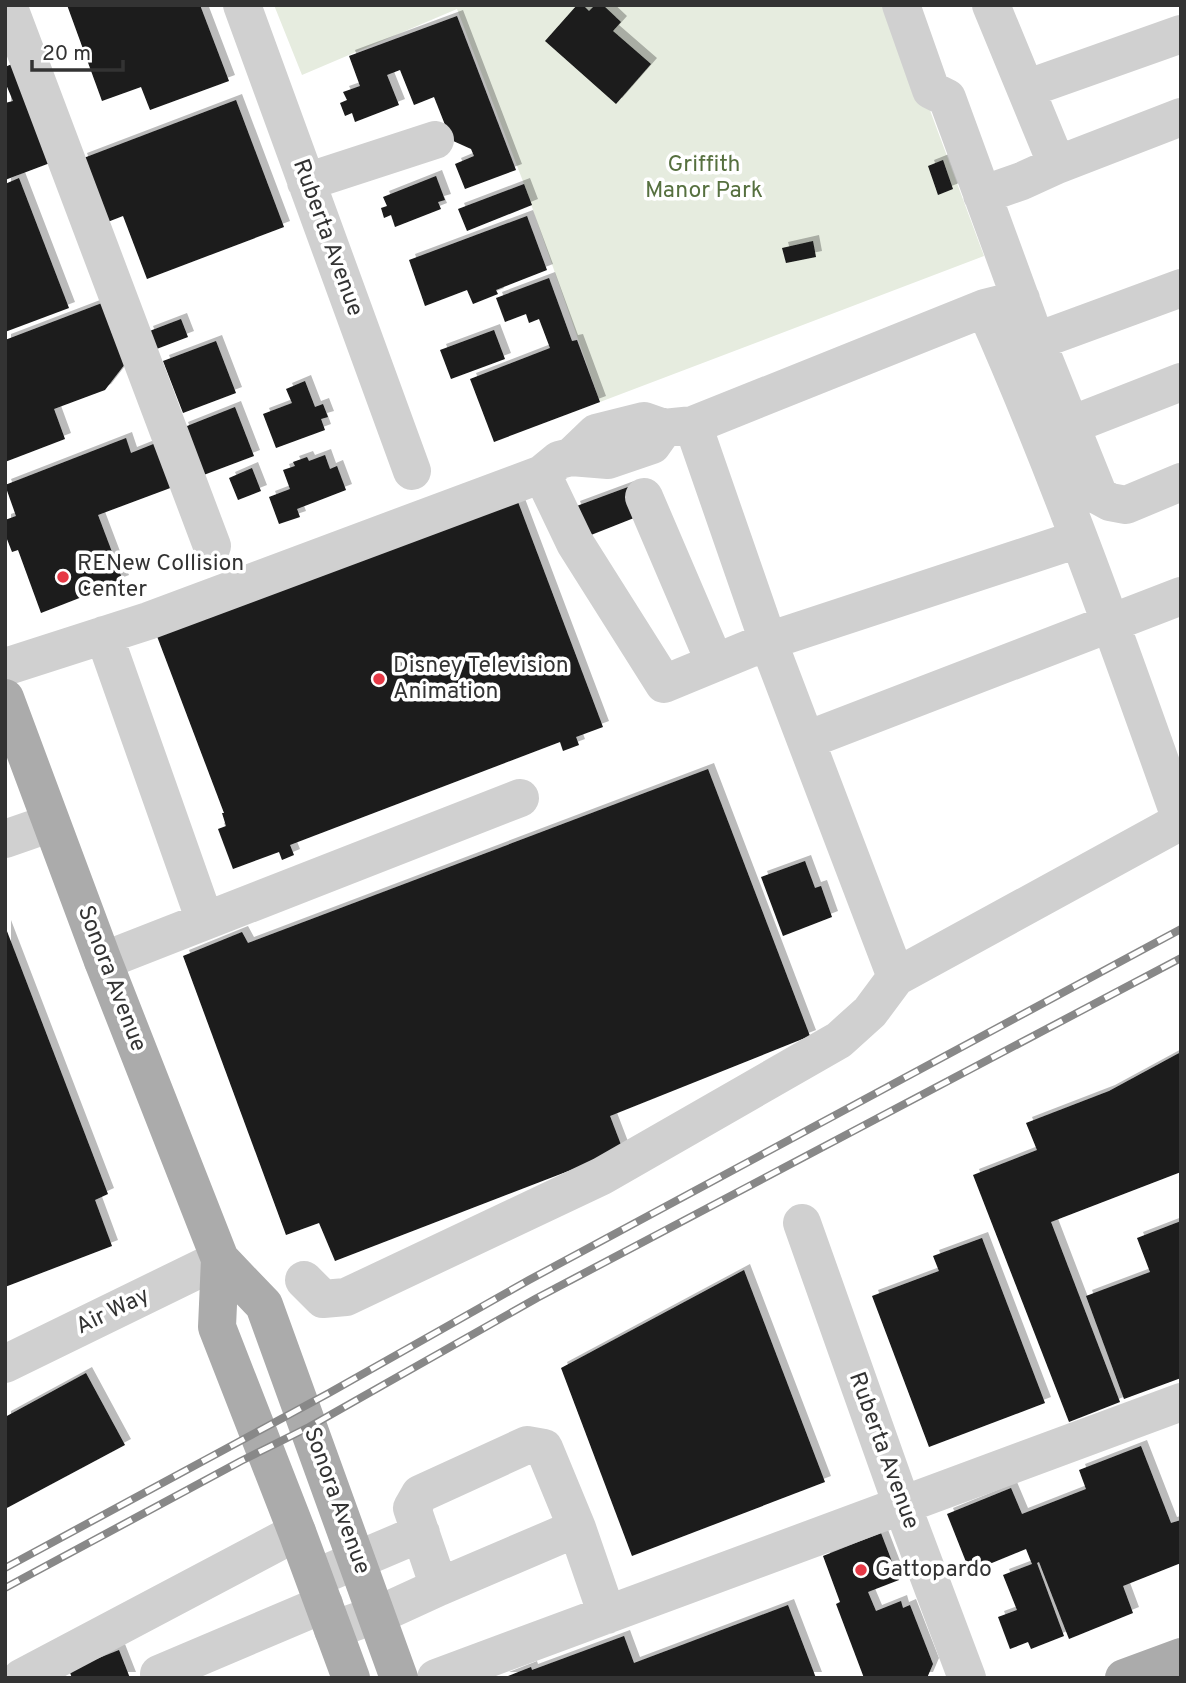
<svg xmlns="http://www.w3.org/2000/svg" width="1186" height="1683" viewBox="0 0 1186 1683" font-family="Overpass,sans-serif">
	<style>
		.green { fill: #e6ecdf }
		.building { fill: #1a1a1a; filter: url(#shadow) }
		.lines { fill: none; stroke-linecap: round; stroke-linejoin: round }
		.minor { stroke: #d0d0d0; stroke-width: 38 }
		.major { stroke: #ababab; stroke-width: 38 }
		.rail-casing { stroke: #888; stroke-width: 8 }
		.rail { stroke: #fff; stroke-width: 5; stroke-dasharray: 16; stroke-linecap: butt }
		.poi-dot { fill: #e63946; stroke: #fff; stroke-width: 2.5 }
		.labels { text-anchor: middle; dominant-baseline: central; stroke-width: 7; stroke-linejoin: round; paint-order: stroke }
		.park-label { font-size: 23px; fill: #56703f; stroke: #fff }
		.street-label { font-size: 23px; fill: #333; stroke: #fff }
		.poi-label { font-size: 23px; fill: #333; stroke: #fff; text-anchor: start }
	</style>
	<defs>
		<filter id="shadow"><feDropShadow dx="6" dy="-6" stdDeviation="0" flood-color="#0004"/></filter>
	</defs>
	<rect width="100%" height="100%" fill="#fff"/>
	<path class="green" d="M274,5H891L984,256L600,402L524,184L457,9L302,75Z"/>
	<path class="building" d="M67,5H200L229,81L150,110L141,87L102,101Z
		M577,5H583L589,11L595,5H603L621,22L613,31L651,64L616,104L545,41Z
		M457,16L516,170L465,189L455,164L474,156L471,149L451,140L434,97L414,105L400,70L387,75L399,105L355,122L352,113L345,116L340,103L347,100L343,92L360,86L349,56Z
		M12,64L50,163L5,180V103L13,101L5,82V67Z
		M236,100L284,227L147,279L123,216L105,223L81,159Z
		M943,160L953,189L938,195L928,166Z
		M436,176L445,200L438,202L441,209L395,227L391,215L384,218L381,208L387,206L383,197Z
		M19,178L69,308L5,332V184Z
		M524,184L532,205L467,231L458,209Z
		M527,216L547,270L496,290L498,294L473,304L467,290L425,306L409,260Z
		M813,241L816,257L786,263L782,248Z
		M549,278L572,341L577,340L600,402L494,442L470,379L550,348L539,319L529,323L526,314L505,322L496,298Z
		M102,303L125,364L105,390L54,409L65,439L5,462V340Z
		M181,319L188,337L154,350L147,332Z
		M494,330L505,359L451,379L440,350Z
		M216,341L236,393L183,413L163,361Z
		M305,381L315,407L323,404L328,417L321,419L325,430L276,448L263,414L292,403L286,389Z
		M235,407L254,456L201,476L182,428Z
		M126,438L131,453L156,443L173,487L98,515L123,581L41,613L18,550L12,552L5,534V520L16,516L5,485Z
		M325,455L330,469L337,466L346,490L297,509L300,517L279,524L269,497L290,489L283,470L295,466L293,462L307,457L309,461Z
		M252,468L261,491L238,500L229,478Z
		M628,487L639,516L586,537L574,507Z
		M515,494L603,727L576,737L579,745L563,751L560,742L290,845L294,855L282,860L279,852L233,869L218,829L226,826L222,813H224L155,631Z
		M708,769L810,1036L610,1116L623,1150L335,1261L319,1223L286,1235L183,956L242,932L248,943Z
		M805,861L815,888L821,886L832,917L783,936L761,877Z
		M5,926L108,1194L95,1200L112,1246L5,1287Z
		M1181,1052V1172L1051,1222L1120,1402L1069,1422L973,1175L1037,1150L1026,1123L1109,1091Z
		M1181,1221V1378L1124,1399L1086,1296L1150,1272L1137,1238Z
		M982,1238L1045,1403L929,1447L872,1296L939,1271L933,1256Z
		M744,1270L825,1482L632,1556L561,1368Z
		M86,1373L125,1445L5,1509V1417Z
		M1141,1446L1171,1523L1181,1520V1563L1123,1586L1133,1613L1069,1639L1039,1562L1037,1563L1064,1636L1031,1649L1028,1642L1010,1649L998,1617L1017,1610L1003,1575L1032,1564L1026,1549L970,1572L947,1514L1011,1488L1022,1514L1086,1489L1079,1470Z
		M881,1533L899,1580L868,1592L876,1611L901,1601L903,1608L910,1605L933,1664L927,1678H864L836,1604L840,1602L823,1556Z
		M788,1605L816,1678H503L531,1667L532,1670L624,1636L634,1663Z
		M119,1650L130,1678H72L69,1670Z"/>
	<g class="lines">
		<path class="minor" d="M8,5L212,546
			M242,5L412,471
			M901,5L931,90L947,98L1029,322L1099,496L1110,502L1126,505L1181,482
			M991,5L1057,165
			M1026,89L1181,34
			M306,182L435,140
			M982,195L1022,181L1057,165L1181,117
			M1021,299L985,308C1059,475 1120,648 1181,820
			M1037,341L1181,288
			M693,425L985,308
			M1071,425L1181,382
			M571,457L596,433L644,421L664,428L693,425L768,641L896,977L1181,821
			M542,474L575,543L664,684L768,641L1078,539
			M644,497L715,663
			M104,635L205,921
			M5,667L148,621L542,474L559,460L571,457L608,460L652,445L664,428
			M807,740L1181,596
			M5,839L51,823
			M103,961L520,798
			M802,1223L902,1505L967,1678
			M304,1280L323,1299L346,1297L602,1176L839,1040L870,1012L896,977
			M5,1364L220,1259
			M577,1528L439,1587L412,1508L420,1494L527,1445L544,1448L577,1528L607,1615
			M315,1578L421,1533
			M333,1630L391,1609L439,1587
			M21,1678L297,1532
			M161,1678L159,1674L324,1604
			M436,1678L1181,1402"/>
		<path class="major" d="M5,698L103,961L220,1259L264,1305L399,1678
			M220,1259L217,1327L297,1532L351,1678
			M1124,1678L1181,1657"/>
		<defs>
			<path id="rail" d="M5,1568L329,1393L529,1280L1181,929
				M5,1588L241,1461L309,1427L537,1298L1181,958"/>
		</defs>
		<use href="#rail" class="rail-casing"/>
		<use href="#rail" class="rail"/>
	</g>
	<g class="poi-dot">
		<circle cx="63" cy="577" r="7"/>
		<circle cx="379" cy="679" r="7"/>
		<circle cx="861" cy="1570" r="7"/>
	</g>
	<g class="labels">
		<g class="park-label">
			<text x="704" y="165">Griffith<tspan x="704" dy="26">Manor Park</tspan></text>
		</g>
		<g class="street-label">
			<text transform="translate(327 238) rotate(70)">Ruberta Avenue</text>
			<text transform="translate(111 979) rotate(69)">Sonora Avenue</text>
			<text transform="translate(113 1312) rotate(-26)">Air Way</text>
			<text transform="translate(883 1451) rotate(70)">Ruberta Avenue</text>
			<text transform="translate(336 1501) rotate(70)">Sonora Avenue</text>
		</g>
		<g class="poi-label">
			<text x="77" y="564">RENew Collision<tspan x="77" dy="26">Center</tspan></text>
			<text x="393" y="666">Disney Television<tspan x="393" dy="26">Animation</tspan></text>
			<text x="875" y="1570">Gattopardo</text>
		</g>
	</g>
	<rect width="1186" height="1683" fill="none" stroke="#333333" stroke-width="14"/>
	<path d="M32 60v10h91v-10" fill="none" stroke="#333333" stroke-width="3.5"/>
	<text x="42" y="60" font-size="21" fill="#333333" stroke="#ffffff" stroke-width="5" paint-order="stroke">20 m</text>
</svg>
